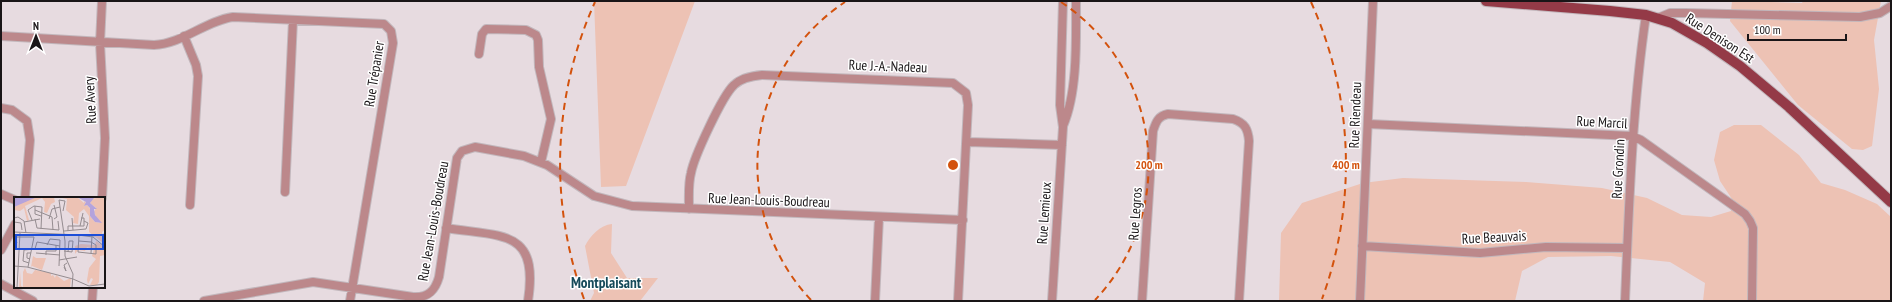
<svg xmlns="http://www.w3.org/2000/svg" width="1892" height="302" viewBox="0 0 1892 302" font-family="'PT Sans Narrow',sans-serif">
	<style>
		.green { fill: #edc2b4 }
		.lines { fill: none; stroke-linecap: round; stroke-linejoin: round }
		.minor-casing { stroke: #c2b7bc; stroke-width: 10 }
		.major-casing { stroke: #c2b7bc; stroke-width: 12 }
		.minor { stroke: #bc888b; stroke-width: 8 }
		.major { stroke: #943a47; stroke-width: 10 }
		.ring { fill: none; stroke: #d3520d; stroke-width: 2; stroke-dasharray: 7 5 }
		.labels { text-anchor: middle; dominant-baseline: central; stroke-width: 3; stroke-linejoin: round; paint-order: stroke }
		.street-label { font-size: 14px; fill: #191517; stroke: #fff }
		.neighbourhood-label { font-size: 15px; font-weight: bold; fill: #164a5a; stroke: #fff }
		.inset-road { fill: none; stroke: #958c90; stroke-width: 1 }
		.view { fill: #1d4ed8; fill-opacity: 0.15; stroke: #1d4ed8; stroke-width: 2 }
		.inset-edge { fill: none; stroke: #191517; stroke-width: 2 }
		.centre { fill: #d3520d; stroke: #fff; stroke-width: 2 }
		.ring-label { font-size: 12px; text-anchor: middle; font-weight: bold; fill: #d3520d; stroke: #fff; stroke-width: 3; stroke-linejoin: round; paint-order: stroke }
	</style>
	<rect width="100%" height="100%" fill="#e7dbe0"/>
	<path class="green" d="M594,1H695L626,186L601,187Z
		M1732,1L1802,3L1803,1H1881L1874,40L1879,89L1872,146L1863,150L1852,149L1798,105L1730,21Z
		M1734,125H1761L1799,155L1821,183L1845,190L1877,204L1891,217V301H1703L1705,283L1670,262L1611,256L1548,257L1522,271L1515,301H1279L1281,233L1302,203L1363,183L1403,178L1526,182L1602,188L1647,198L1682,215L1711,217L1731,211L1732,199L1720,181L1714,160L1720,132Z
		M612,224L611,253L627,278H658L640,301H590L594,293L585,246C590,236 600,225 612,224Z"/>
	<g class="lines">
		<defs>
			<path id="minor" d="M1658,18L1670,13H1685L1860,17L1880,13L1891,6
				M1,36L154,45C182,44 205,21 233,17L384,24L391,31L393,43L350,301
				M184,36L196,65L198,76L190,205
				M479,54L482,34L486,29L526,30L536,35L538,40L539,67L551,119L541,162
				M1,108L12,110L27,121L30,140L25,198
				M1368,124L1632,136L1641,140L1745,214L1750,221L1753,228L1752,301
				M1063,126C1078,91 1076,39 1076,1
				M967,142L1062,145
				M285,192L293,20
				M1,194L15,200
				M102,198L105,138L100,43L102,1
				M689,209C689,197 688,184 691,173C694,157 722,96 734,85C741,78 751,76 762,75L953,83L966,93L968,105L958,301
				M446,228C503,237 539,229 528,301
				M1362,246L1480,253L1546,247L1627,248
				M1,250L15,224
				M1,284L33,301
				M92,301L93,287
				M204,301L313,282L413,297C428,298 435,291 439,277L457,158L462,151L475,147L524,156L547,165L594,196L632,206L963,220
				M875,301L879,217
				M1052,301L1063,127L1060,105L1063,1
				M1142,301L1153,131C1156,122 1158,116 1168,114L1233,119C1245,123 1248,129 1249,141L1239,301
				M1360,301L1373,1
				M1625,301C1629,205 1632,110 1646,15"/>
			<path id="major" d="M1486,1L1610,11L1646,15L1672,23L1707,43L1740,66L1789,107L1891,202"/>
		</defs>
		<use href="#minor" class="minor-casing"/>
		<use href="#major" class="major-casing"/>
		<use href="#minor" class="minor"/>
		<use href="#major" class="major"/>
	</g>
	<g class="ring">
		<path d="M811 300A196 196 0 0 1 845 2M1061 2A196 196 0 0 1 1095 300"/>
		<path d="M584 299A393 393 0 0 1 595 2M1311 2A393 393 0 0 1 1322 299"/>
	</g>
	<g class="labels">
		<g class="street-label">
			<text transform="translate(1720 38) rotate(33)">Rue Denison Est</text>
			<text transform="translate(888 66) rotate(2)">Rue J.-A.-Nadeau</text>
			<text transform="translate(374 74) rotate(-81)">Rue Trépanier</text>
			<text transform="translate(90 100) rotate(-93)">Rue Avery</text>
			<text transform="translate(1355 115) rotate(-88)">Rue Riendeau</text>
			<text transform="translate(1602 122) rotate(3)">Rue Marcil</text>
			<text transform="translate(1618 169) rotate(-87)">Rue Grondin</text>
			<text transform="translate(769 200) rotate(2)">Rue Jean-Louis-Boudreau</text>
			<text transform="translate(1044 213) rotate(-86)">Rue Lemieux</text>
			<text transform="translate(1135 214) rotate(-86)">Rue Legros</text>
			<text transform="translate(433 221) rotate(-80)">Rue Jean-Louis-Boudreau</text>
			<text transform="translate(1494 237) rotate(-3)">Rue Beauvais</text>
		</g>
		<g class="neighbourhood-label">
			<text x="606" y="282">Montplaisant</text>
		</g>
	</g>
	<g transform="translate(14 197)">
		<rect width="91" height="91" fill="#e7dbe0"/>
		<path d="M40,0L41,5L37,7L33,16L30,15L31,5L28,1L11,9L15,23L13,24L10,11L6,14L0,13V10L17,1ZM43,0H63L70,6V4L72,6L70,9L73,8L77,13L76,19L81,25L87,26L80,22H83L80,15L82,11L76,6L79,1L75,2L91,0V33L88,35V45L75,35V19L70,12L65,16L64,27L59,26L60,20L52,13L53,2ZM82,44L91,50V58L86,59L85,85L83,88H76L79,82L77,81L74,87L73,83L75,71L82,62L78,59L80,52L73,50L71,54L64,53L61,57V49L67,47L81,48ZM19,59L22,61H32L28,73L18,69L17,70ZM11,71L13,76L18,77L21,73L37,76V79L39,78L41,81L42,78L50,84L57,81L56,91H5L6,74L7,89L9,90V75Z" fill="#edc2b4"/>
		<path d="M0,0H23L0,10ZM63,0L80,1L76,6L83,12H80L81,18L88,26L81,25L76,19V11L73,8L70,9L72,5Z" fill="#b4a3dc"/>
		<path class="inset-road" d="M21,9V17L27,19M21,13L38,20L39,33M49,14L51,4L45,3L51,44M0,21L4,20L10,24L12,36M58,21L59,33M21,22L23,31L45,33L44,24M35,22L38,12L46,10M40,22L43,20L40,8M18,23L14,13L20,9L28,10L27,32M0,25L7,26L8,33M10,25L26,22M66,29L69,16M50,34L72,32L74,26L70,24M54,34V29H70V21H67M0,35L65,38M64,38L79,40L91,50M79,39L91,37M0,40H20L14,70M0,43L3,45L0,53M51,44V59L59,77L58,91M65,44L77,45L82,48V57L64,55L65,38M33,48L36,42L46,43L45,69M50,54L58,55L59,44H55L54,55M22,56L46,58M77,56L78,39M32,58V54H42V48M16,62L13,61V56H17M45,63L63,60M15,66L9,64L10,53L21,52L23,45L46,49M0,69L13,70L59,82L75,89L91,87M50,70L52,74L50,68L53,66M3,91L6,36"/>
		<path class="view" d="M2,38H89V52H2Z"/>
		<rect width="91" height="91" class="inset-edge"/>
	</g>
	<circle cx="953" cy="165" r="6" class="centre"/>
	<g class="ring-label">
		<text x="1149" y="169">200 m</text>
		<text x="1346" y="169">400 m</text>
	</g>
	<rect width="1892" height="302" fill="none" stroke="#191517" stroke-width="4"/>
	<g transform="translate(36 36)" stroke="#ffffff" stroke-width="3" paint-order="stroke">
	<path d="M0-3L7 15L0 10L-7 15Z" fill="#191517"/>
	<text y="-6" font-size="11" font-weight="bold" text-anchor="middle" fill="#191517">N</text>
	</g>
	<path d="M1748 34v6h98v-6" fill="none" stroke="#191517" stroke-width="2"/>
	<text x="1754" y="34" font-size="12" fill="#191517" stroke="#ffffff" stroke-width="3" paint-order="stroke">100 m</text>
</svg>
